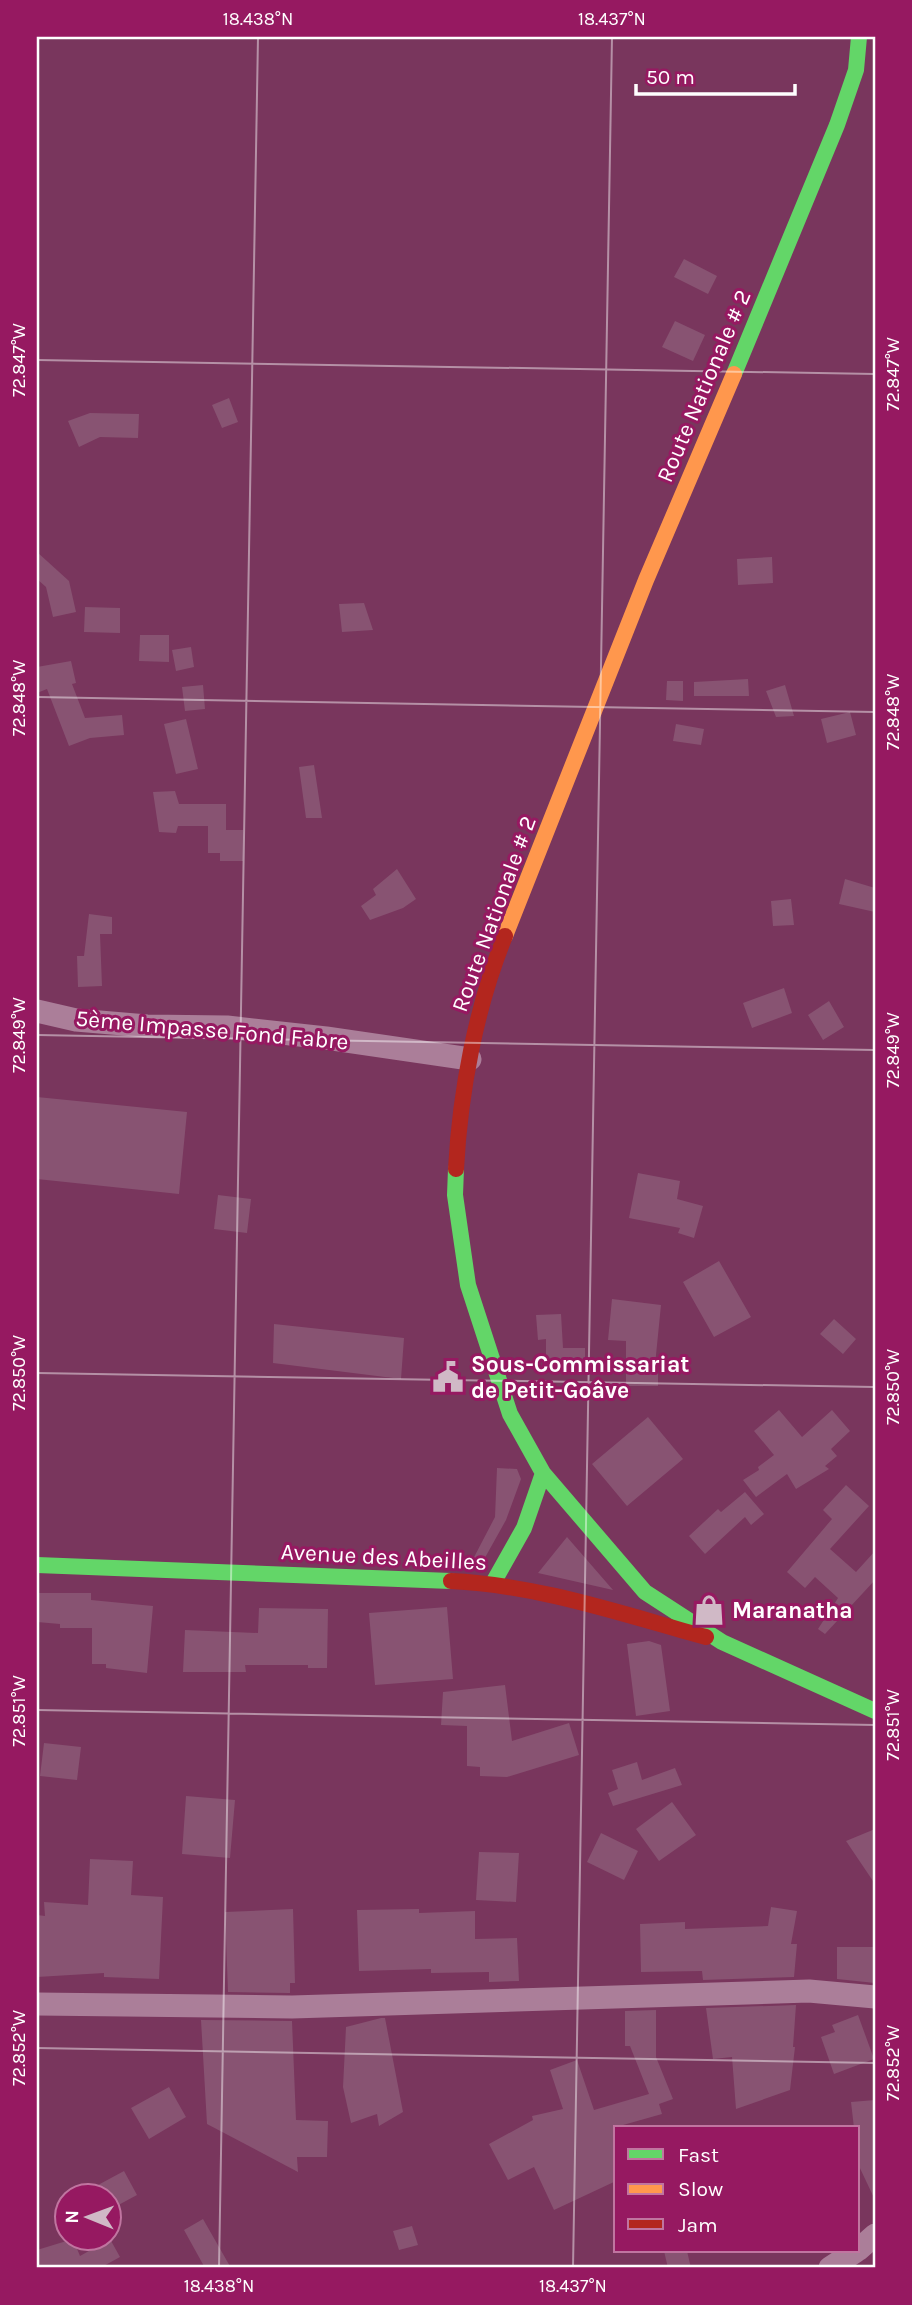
<svg xmlns="http://www.w3.org/2000/svg" width="912" height="2305" viewBox="0 0 912 2305" font-family="Karla,sans-serif">
	<style>
		.building { fill: #885372 }
		.lines { fill: none; stroke-linecap: round; stroke-linejoin: round }
		.street { stroke: #ab7e99; stroke-width: 23 }
		.fast { stroke: #63d668; stroke-width: 16 }
		.slow { stroke: #ff974d; stroke-width: 16 }
		.jam { stroke: #b3261e; stroke-width: 16 }
		.ticks { fill: none; stroke: #fff; stroke-width: 2; stroke-opacity: 0.45 }
		.labels { text-anchor: middle; dominant-baseline: central; stroke-width: 6; stroke-linejoin: round; paint-order: stroke }
		.street-label { font-size: 23px; fill: #fff; stroke: #961961 }
		.poi-label { font-size: 23px; font-weight: bold; fill: #fff; stroke: #961961; text-anchor: start }
		.neatline { fill: none; stroke: #fff; stroke-width: 2.5 }
		.ticks-label { font-size: 18px; text-anchor: middle; fill: #fff }
	</style>
	<rect width="100%" height="100%" fill="#79365d"/>
	<path class="building" d="M684,259L717,276L708,294L674,277Z
		M675,321L705,335L693,361L662,347Z
		M229,398L238,422L222,428L212,405Z
		M90,413L139,414L138,438L100,437L79,447L68,421Z
		M37,552L69,581L76,612L53,617L46,587L37,579Z
		M772,557L773,583L738,585L737,559Z
		M364,603L373,630L342,632L339,604Z
		M85,607L120,608V633L84,632Z
		M140,635H169V662L139,661Z
		M191,647L194,667L176,671L172,650Z
		M71,661L76,683L72,684L85,718L122,715L124,735L90,738L69,746L47,689L37,693V667Z
		M748,679L749,696H694V682Z
		M667,681H683V701L666,700Z
		M203,685L205,709L185,711L182,687Z
		M785,685L794,716L776,717L766,691Z
		M850,712L856,735L827,743L821,719Z
		M186,719L198,769L176,774L164,724Z
		M676,724L704,729L701,745L673,741Z
		M314,765L322,818H306L299,767Z
		M175,791L179,804H226V830H243V861H220V853H208V826H178L176,833L159,832L153,792Z
		M397,869L416,899L403,908L370,920L361,906L376,895L373,889Z
		M845,879L875,888V912L839,904Z
		M791,899L794,925L773,926L771,901Z
		M89,914L112,917V934H100L102,986L78,987L77,956H84Z
		M784,988L792,1013L752,1028L743,1003Z
		M829,1001L844,1027L823,1040L808,1015Z
		M37,1097L187,1112L179,1194L37,1179Z
		M638,1173L680,1181L677,1199L703,1206L694,1238L678,1233L680,1228L629,1218Z
		M218,1195L251,1199L247,1233L214,1229Z
		M719,1261L751,1317L714,1337L683,1282Z
		M612,1299L661,1305L655,1365H658V1386H626V1341L608,1340Z
		M561,1314L563,1348H585V1369L546,1368V1339L538,1340L536,1315Z
		M834,1319L856,1339L843,1354L820,1334Z
		M274,1324L404,1338L401,1379L273,1363Z
		M779,1410L802,1437L832,1410L850,1431L831,1449L837,1456L825,1466L829,1469L796,1489L787,1474L756,1497L743,1480L759,1470L758,1467L774,1455L754,1431Z
		M648,1417L683,1459L627,1506L592,1464Z
		M497,1468L517,1469L521,1479L506,1520L482,1563H471L495,1517Z
		M846,1485L869,1506L830,1549L856,1572L875,1551V1580L825,1634L818,1629L838,1598L815,1577L805,1588L787,1572L832,1519L823,1510Z
		M745,1492L764,1514L751,1525L745,1517L705,1554L689,1536L718,1509L721,1512Z
		M567,1537L613,1590L538,1573Z
		M37,1593H91V1600L153,1606L147,1673L106,1668V1664H92V1628H60V1624L37,1622Z
		M447,1607L453,1679L375,1685L369,1613Z
		M259,1608L328,1609L327,1668H308V1665H245L246,1672H183L185,1630L258,1633Z
		M649,1641L661,1645L670,1711L636,1716L627,1644Z
		M505,1685L512,1741L569,1723L579,1755L507,1777L480,1776V1767L467,1766V1726L441,1725L443,1692Z
		M44,1743L81,1747L77,1780L40,1776Z
		M637,1762L642,1780L675,1768L682,1785L613,1806L608,1793L618,1789L612,1770Z
		M186,1796L235,1800L230,1858L182,1854Z
		M672,1802L696,1835L659,1861L636,1829Z
		M875,1829V1884L846,1841Z
		M601,1833L638,1851L624,1880L587,1862Z
		M479,1852L519,1853L516,1902L476,1900Z
		M90,1859L133,1861L131,1895L163,1897L159,1979L104,1977V1973L37,1977V1915L45,1916L44,1902L88,1905Z
		M771,1907L797,1911L791,1944H797L794,1977L703,1980L702,1971L641,1972L640,1924L685,1922V1929L768,1926Z
		M293,1909L295,1983H290V1993L228,1992L225,1912Z
		M419,1909V1913L475,1911V1939L517,1938L519,1981L489,1982V1972L431,1973V1969L359,1971L357,1910Z
		M837,1947H875V1983L837,1979Z
		M796,2005L793,2047H795L790,2090L736,2109L732,2057L713,2059L706,2008Z
		M656,2010V2057L673,2099L659,2104L662,2114L616,2127V2181L554,2210L534,2167L508,2180L489,2144L533,2120L532,2116L563,2109L550,2070L577,2060L594,2110L649,2094L630,2046H625V2011Z
		M858,2015L874,2059L834,2074L821,2037L835,2032L832,2025Z
		M381,2018H385L403,2112L379,2126L377,2114L351,2123L343,2087L346,2027Z
		M201,2020L292,2021L296,2120L328,2121L327,2157H297L298,2172L207,2124Z
		M169,2087L186,2117L149,2139L131,2108Z
		M875,2100V2200L858,2164V2128H854L851,2102Z
		M124,2171L137,2195L111,2209L108,2196H104L98,2185Z
		M203,2219L231,2268H205L184,2230Z
		M412,2226L418,2245L399,2250L393,2231Z
		M73,2239L80,2256L110,2239L120,2257L100,2268H37V2250Z
		M664,2251H687L691,2268H668Z"/>
	<g class="lines">
		<path class="street" d="M37,1011L76,1020L147,1026L227,1027L326,1038L470,1059
			M37,2004L292,2007L809,1991L875,1997
			M858,2250L875,2235
			M830,2268L856,2251"/>
		<path class="fast" d="M734,374L837,125L856,70L859,37
			M456,1169L455,1195L468,1285L510,1414L543,1473L645,1592L722,1642L875,1711
			M37,1565L451,1581
			M493,1583L524,1528L543,1473"/>
		<path class="slow" d="M505,936L646,580L734,374"/>
		<path class="jam" d="M456,1169C460,1092 476,1007 505,936
			M451,1581C538,1585 622,1614 706,1637"/>
	</g>
	<path class="ticks" d="M873,37H875M37,360L875,374M37,697L875,712M37,1035L875,1050M37,1373L875,1387M37,1710L875,1725M37,2048L875,2063M219,2268L258,37M573,2268L612,37"/>
	<defs>
		<symbol id="civic-bare" viewBox="-9 -9 18 18"><path d="M-.6-6.5H3V-4.5H.6V-3L4-1V1h2V6H-6V1h2V-1L-.6-3ZM-1.2 2.5V6h2.4V2.5Z" fill="#d0b9c6" stroke="#961961" stroke-width="2.5" paint-order="stroke"/></symbol>
		<symbol id="shop-bare" viewBox="-9 -9 18 18"><path d="M-5-2.5h2.3a2.7 3.5 0 0 1 5.4 0H5L5.5 6h-11ZM-1.5-2.5h3a1.5 2.3 0 0 0-3 0Z" fill="#d0b9c6" stroke="#961961" stroke-width="2.5" paint-order="stroke"/></symbol>
	</defs>
	<g fill-rule="evenodd">
		<use href="#civic-bare" x="426" y="1355" width="44" height="44"/>
		<use href="#shop-bare" x="687" y="1588" width="44" height="44"/>
	</g>
	<g class="labels">
		<g class="street-label">
			<text transform="translate(704 386) rotate(-67)">Route Nationale # 2</text>
			<text transform="translate(494 914) rotate(-70)">Route Nationale # 2</text>
			<text transform="translate(212 1030) rotate(5)">5ème Impasse Fond Fabre</text>
			<text transform="translate(384 1557) rotate(3)">Avenue des Abeilles</text>
		</g>
		<g class="poi-label">
			<text x="471" y="1364">Sous-Commissariat<tspan x="471" dy="26">de Petit-Goâve</tspan></text>
			<text x="732" y="1610">Maranatha</text>
		</g>
	</g>
	<rect width="912" height="2305" fill="none" stroke="#961961" stroke-width="77"/>
	<rect x="614" y="2126" width="245" height="126" fill="#961961" stroke="#c075a0" stroke-width="2"/>
	<rect x="628" y="2149" width="35" height="10" fill="#63d668" stroke="#c075a0" stroke-width="2"/>
	<text x="678" y="2162" font-size="21" fill="#ffffff">Fast</text>
	<rect x="628" y="2184" width="35" height="10" fill="#ff974d" stroke="#c075a0" stroke-width="2"/>
	<text x="678" y="2196" font-size="21" fill="#ffffff">Slow</text>
	<rect x="628" y="2219" width="35" height="10" fill="#b3261e" stroke="#c075a0" stroke-width="2"/>
	<text x="678" y="2232" font-size="21" fill="#ffffff">Jam</text>
	<g transform="translate(88 2217) rotate(271)"><circle r="33" fill="#961961" stroke="#c075a0" stroke-width="2"/>
	<path d="M0-5L12 26L0 18L-12 26Z" fill="#d0b9c6"/>
	<text y="-10" font-size="19" font-weight="bold" text-anchor="middle" fill="#ffffff">N</text>
	</g>
	<path d="M636 84v10h159v-10" fill="none" stroke="#ffffff" stroke-width="3.5"/>
	<text x="646" y="84" font-size="21" fill="#ffffff" stroke="#961961" stroke-width="5" paint-order="stroke">50 m</text>
	<rect x="38" y="38" width="836" height="2228" class="neatline"/>
	<g class="ticks-label">
		<text x="258" y="25">18.438°N</text>
		<text x="612" y="25">18.437°N</text>
		<text transform="translate(19 360) rotate(-90)" y="6">72.847°W</text>
		<text transform="translate(893 374) rotate(-90)" y="6">72.847°W</text>
		<text transform="translate(19 698) rotate(-90)" y="6">72.848°W</text>
		<text transform="translate(893 712) rotate(-90)" y="6">72.848°W</text>
		<text transform="translate(19 1035) rotate(-90)" y="6">72.849°W</text>
		<text transform="translate(893 1050) rotate(-90)" y="6">72.849°W</text>
		<text transform="translate(19 1373) rotate(-90)" y="6">72.850°W</text>
		<text transform="translate(893 1387) rotate(-90)" y="6">72.850°W</text>
		<text transform="translate(19 1711) rotate(-90)" y="6">72.851°W</text>
		<text transform="translate(893 1725) rotate(-90)" y="6">72.851°W</text>
		<text transform="translate(19 2048) rotate(-90)" y="6">72.852°W</text>
		<text transform="translate(893 2063) rotate(-90)" y="6">72.852°W</text>
		<text x="219" y="2292">18.438°N</text>
		<text x="573" y="2292">18.437°N</text>
	</g>
</svg>
